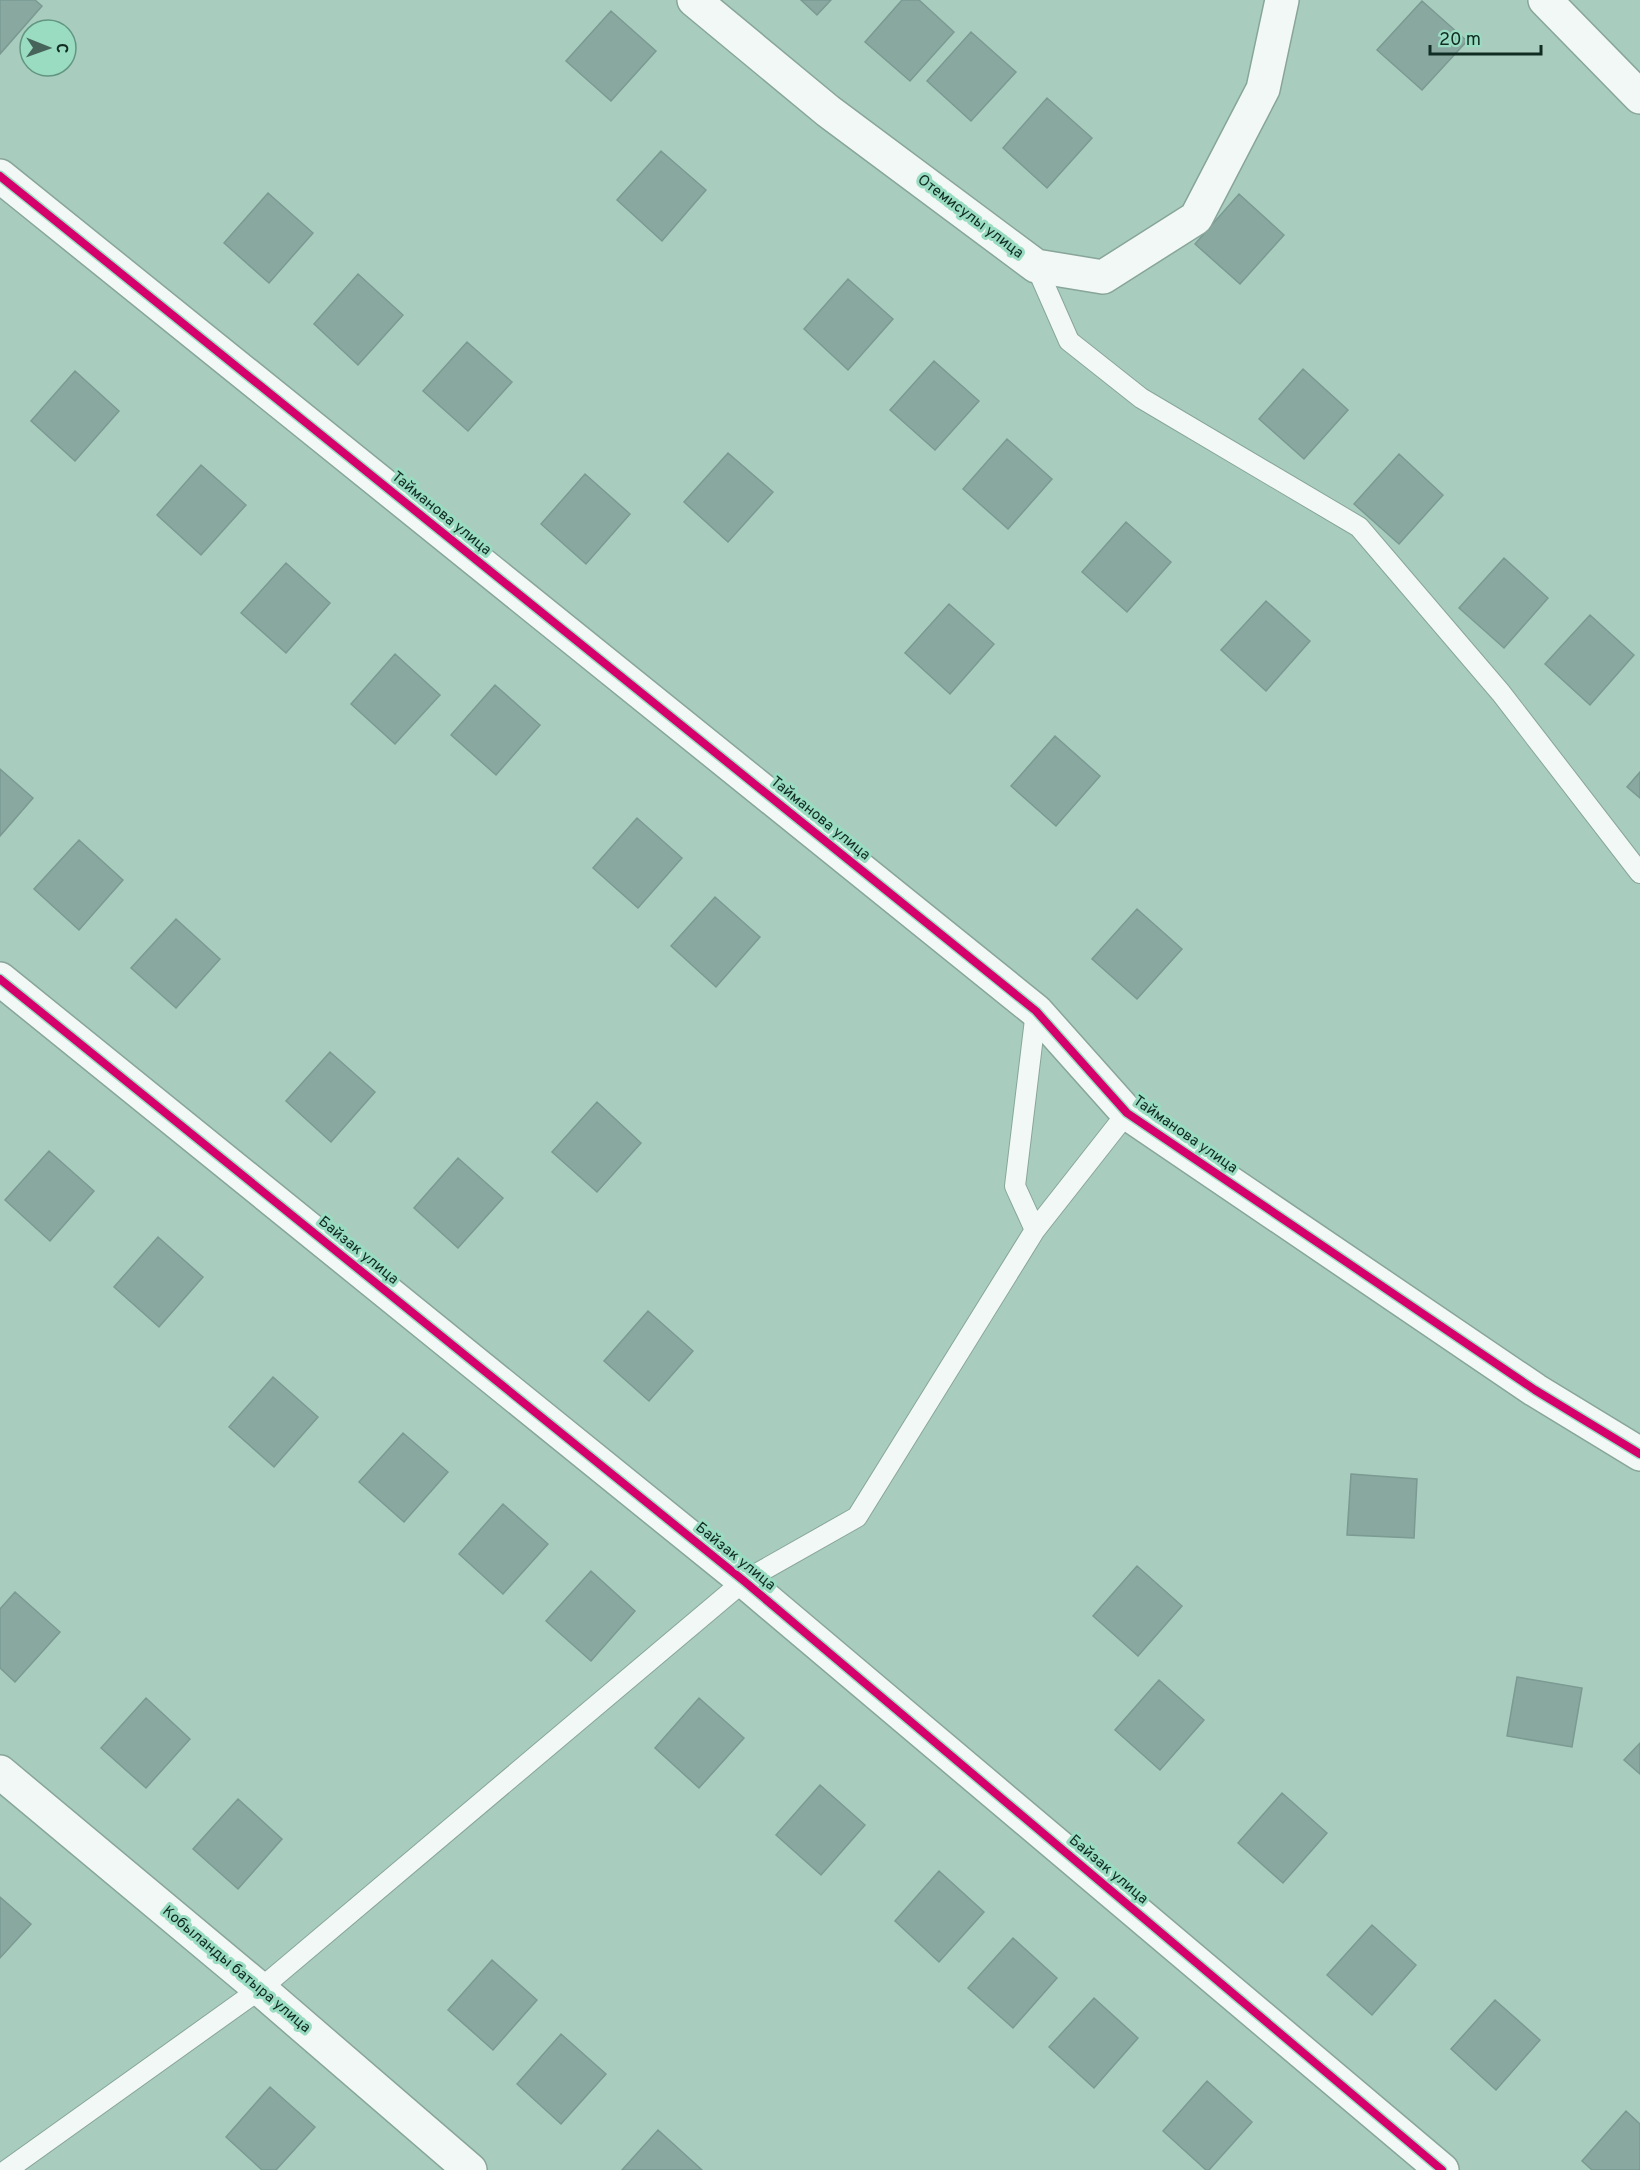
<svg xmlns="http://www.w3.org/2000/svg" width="1640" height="2170" viewBox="0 0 1640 2170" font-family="Overpass,sans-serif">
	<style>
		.building { fill: #89a8a0; stroke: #7a9a92; stroke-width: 1.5 }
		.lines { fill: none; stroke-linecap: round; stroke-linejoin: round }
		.service-casing { stroke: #88a59a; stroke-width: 22 }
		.minor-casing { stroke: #88a59a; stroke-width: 36 }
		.service { stroke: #f2f8f5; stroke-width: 20 }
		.minor { stroke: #f2f8f5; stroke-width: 33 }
		.cycleway-casing { stroke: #99dcc2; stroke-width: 11 }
		.cycleway { stroke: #d6006c; stroke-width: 8 }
		.labels { text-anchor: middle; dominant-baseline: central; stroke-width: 6; stroke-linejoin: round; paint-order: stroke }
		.street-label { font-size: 15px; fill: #112c23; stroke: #99dcc2 }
	</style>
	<rect width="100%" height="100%" fill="#a8cdbe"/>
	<path class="building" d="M0,0H35L42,6L0,54Z
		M801,0H831L817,15Z
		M902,0H919L954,32L910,81L865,42Z
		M1422,1L1467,41L1422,90L1377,50Z
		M611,11L656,51L611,101L566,61Z
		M971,32L1016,72L971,121L927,81Z
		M1047,98L1092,138L1047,188L1003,148Z
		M661,151L706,190L662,241L617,200Z
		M268,193L313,233L269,283L224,243Z
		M1239,194L1284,235L1240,284L1195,244Z
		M358,274L403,315L358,365L314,324Z
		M848,279L893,319L848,370L804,329Z
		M467,342L512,382L468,431L423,391Z
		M934,361L979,401L935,450L890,410Z
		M1303,369L1348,410L1304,459L1259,419Z
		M75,371L119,411L75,461L31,421Z
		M1007,439L1052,479L1008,529L963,489Z
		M728,453L773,492L728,542L684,502Z
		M1399,454L1443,495L1399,544L1354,504Z
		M201,465L246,505L201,555L157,515Z
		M585,474L630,514L586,564L541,524Z
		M1126,522L1171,562L1127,612L1082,572Z
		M1504,558L1548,598L1504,648L1459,608Z
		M286,563L330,603L286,653L241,613Z
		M1266,601L1310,641L1266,691L1221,650Z
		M949,604L994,644L950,694L905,653Z
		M1590,615L1634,655L1590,705L1545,664Z
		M395,654L440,695L395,744L351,704Z
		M495,685L540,725L496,775L451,735Z
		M1055,736L1100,776L1056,826L1011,786Z
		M0,769L33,798L0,836Z
		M1640,772V798L1627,787Z
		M637,818L682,858L638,908L593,868Z
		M79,840L123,880L79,930L34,889Z
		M715,897L760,937L716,987L671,946Z
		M1137,909L1182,949L1137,999L1092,959Z
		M176,919L220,959L176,1008L131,968Z
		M330,1052L375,1092L331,1142L286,1101Z
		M597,1102L641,1143L597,1192L552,1152Z
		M49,1151L94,1191L50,1241L5,1200Z
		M458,1158L503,1198L458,1248L414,1208Z
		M158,1237L203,1277L159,1327L114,1287Z
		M648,1311L693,1351L649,1401L604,1361Z
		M273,1377L318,1417L274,1467L229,1427Z
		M403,1433L448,1472L404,1522L359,1482Z
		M1351,1474L1417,1479L1414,1538L1347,1535Z
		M503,1504L548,1544L503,1594L459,1554Z
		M1137,1566L1182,1606L1138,1656L1093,1616Z
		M591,1571L635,1611L591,1661L546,1621Z
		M15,1592L60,1632L15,1682L0,1668V1609Z
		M1517,1677L1582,1688L1572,1747L1507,1736Z
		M1159,1680L1204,1720L1160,1770L1115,1730Z
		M146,1698L190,1739L146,1788L101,1748Z
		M699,1698L744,1738L699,1788L655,1748Z
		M1640,1743V1774L1624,1760Z
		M820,1785L865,1825L821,1875L776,1835Z
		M1282,1793L1327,1833L1283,1883L1238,1843Z
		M238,1799L282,1839L238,1889L193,1849Z
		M939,1871L984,1912L939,1962L895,1921Z
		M0,1897L31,1924L0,1958Z
		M1372,1925L1416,1965L1372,2015L1327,1975Z
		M1013,1938L1057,1978L1013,2028L968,1988Z
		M492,1960L537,2000L493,2050L448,2010Z
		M1094,1998L1138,2038L1094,2088L1049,2047Z
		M1495,2000L1540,2040L1496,2090L1451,2049Z
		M561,2034L606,2074L561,2124L517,2084Z
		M1207,2081L1252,2122L1209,2170H1206L1163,2131Z
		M270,2087L315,2127L276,2170H262L226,2137Z
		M1626,2111L1640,2124V2170H1592L1582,2161Z
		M658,2130L702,2170H622Z"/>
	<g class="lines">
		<defs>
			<path id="service" d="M1036,266L1069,341L1141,398L1359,527L1501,693L1640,873
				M1035,1230L1015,1186L1036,1011
				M7,2170L260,1989L744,1581L857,1517L1035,1230L1127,1113"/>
			<path id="minor" d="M694,0L828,111L1036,266L1103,277L1196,218L1263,89L1282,0
				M1545,0L1640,97
				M0,176L1036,1011L1127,1113L1535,1390L1640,1454
				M0,979L744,1581L1442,2170
				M0,1772L260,1989L470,2170"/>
		</defs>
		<use href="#service" class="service-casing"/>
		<use href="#minor" class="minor-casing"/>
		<use href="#service" class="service"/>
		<use href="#minor" class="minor"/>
		<defs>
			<path id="cycleway" d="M0,176L1036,1011L1127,1113L1535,1390L1640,1454
				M0,979L744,1581L1442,2170"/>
		</defs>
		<use href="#cycleway" class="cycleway-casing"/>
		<use href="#cycleway" class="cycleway"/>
	</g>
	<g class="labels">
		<g class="street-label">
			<text transform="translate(970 217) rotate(37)">Отемисулы улица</text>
			<text transform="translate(441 514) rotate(39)">Тайманова улица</text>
			<text transform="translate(820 819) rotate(39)">Тайманова улица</text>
			<text transform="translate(1185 1135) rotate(35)">Тайманова улица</text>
			<text transform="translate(358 1251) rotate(39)">Байзак улица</text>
			<text transform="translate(735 1557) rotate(39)">Байзак улица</text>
			<text transform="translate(1108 1870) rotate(40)">Байзак улица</text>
			<text transform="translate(236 1970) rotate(40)">Кобыланды батыра улица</text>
		</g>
	</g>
	<g transform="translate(48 48) rotate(91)"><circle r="28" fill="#99dcc2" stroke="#639682" stroke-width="1.5"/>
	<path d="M0-4.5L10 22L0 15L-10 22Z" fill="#466459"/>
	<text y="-9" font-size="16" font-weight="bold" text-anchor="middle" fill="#112c23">С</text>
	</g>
	<path d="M1430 45v9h111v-9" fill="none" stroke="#112c23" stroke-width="3"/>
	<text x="1439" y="45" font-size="18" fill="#112c23" stroke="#99dcc2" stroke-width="4.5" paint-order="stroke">20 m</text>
</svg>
